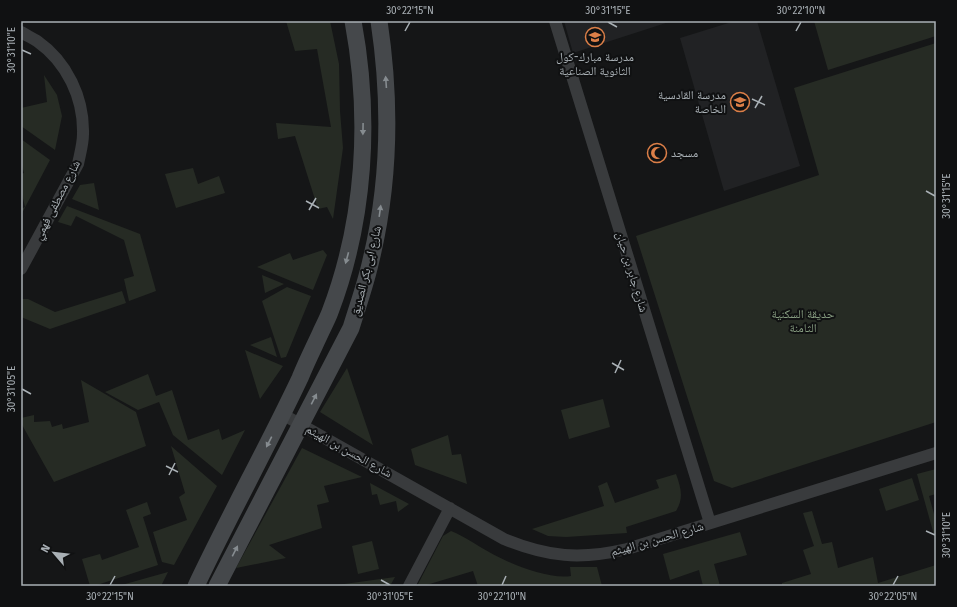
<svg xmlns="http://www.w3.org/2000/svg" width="957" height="607" viewBox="0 0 957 607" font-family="'Fira Sans','Noto Naskh Arabic',sans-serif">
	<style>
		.built { fill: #212224 }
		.green { fill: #262b24 }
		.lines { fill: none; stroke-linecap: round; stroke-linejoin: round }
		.minor { stroke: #393b3d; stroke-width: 12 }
		.secondary { stroke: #45484b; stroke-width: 17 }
		.oneway { fill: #868c90 }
		.ticks { fill: none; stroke: #a9b0b5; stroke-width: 1.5 }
		.labels { text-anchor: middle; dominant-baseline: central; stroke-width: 4; stroke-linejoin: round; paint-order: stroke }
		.poi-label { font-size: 12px; fill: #a9b0b5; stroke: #101112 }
		.street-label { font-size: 12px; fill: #a9b0b5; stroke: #101112 }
		.park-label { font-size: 12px; fill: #889e82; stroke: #101112 }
		.neatline { fill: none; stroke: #a9b0b5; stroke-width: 1.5 }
		.ticks-label { font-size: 10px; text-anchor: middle; fill: #a9b0b5 }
	</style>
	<rect width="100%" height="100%" fill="#151617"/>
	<path class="built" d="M564,21H672L573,53Z
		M735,21H757L800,166L724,191L680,38Z"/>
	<path class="green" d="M286,21H330L339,64L340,111L343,148L333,219L327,207L318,209L295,136L278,139L276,123L331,127L317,49L295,51Z
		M814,21H936V36L828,70Z
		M936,43V422L732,488L714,481L636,236L819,175L794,88Z
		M44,75L57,95L62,116L55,150L21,126V108L47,102Z
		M21,139L50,160L21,215V209L25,207L21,190V174L24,173L21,162Z
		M193,168L198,184L219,176L225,193L176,208L165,174Z
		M94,183L99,210L72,199L80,185Z
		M67,206L140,234L156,291L129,301L124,279L134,276L124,240L76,216L71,226L58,222Z
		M323,250L327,255L313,290L257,267L290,253L293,260Z
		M262,275L284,284L265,293Z
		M287,287L311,296L286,357L281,358L262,301Z
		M122,291L126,303L50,329L21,317V301L22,299H28L55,312Z
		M271,337L277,357L250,345Z
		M245,350L283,366L260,399Z
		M347,368L373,445L320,412Z
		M148,374L156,396L172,390L188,440L219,429L222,440L245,430L222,475L173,435L159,402L138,410L105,392Z
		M81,380L136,412L146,446L54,482L21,423V418L34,415V422L50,421L52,427L62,424L63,429L89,422Z
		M603,399L610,427L569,439L561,410Z
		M448,435L452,455L461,454L467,484L415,465L411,449Z
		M171,446L217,486L174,565L162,562L153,532L187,520L179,497L185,493Z
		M302,448L362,477L324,486L329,502L317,505L322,528L269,545L286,558L236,568Z
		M936,469V494L929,496L936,521V534L934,535L917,474Z
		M676,474C681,488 684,498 676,511L626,527L627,533L566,537L548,536L532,529L604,506L598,486L607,482L615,503L659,488L656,480Z
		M912,478L919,500L886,511L879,489Z
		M370,483L409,504L398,512L396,501L380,505L377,494L372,495Z
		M147,502L151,514L143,517L158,565L94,586H90L82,559L100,554L102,560L139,547L126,510Z
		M812,511L822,544L832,542L838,568L873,557L878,583L936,565V586H782V583L811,574L803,550L814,546L803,513Z
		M451,531C464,536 476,545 489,552C508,563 549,580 571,576L570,567H597L602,586H478L473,571L423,586H417L443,536Z
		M740,532L747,555L714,564L720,586H703L699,570L670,580L663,554Z
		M372,541L379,569L358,574L352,546Z
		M168,572L161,586H118Z
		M395,577L390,586L337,585Z"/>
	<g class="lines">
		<path class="minor" d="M555,21L710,523
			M21,32C26,35 32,38 37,41C67,62 84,98 83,134C83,144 80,154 78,164L21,269
			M282,414L504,539C548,557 580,560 627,549L936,453
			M409,586L450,508"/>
		<path class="secondary" d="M196,586C229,516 267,448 300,378C306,363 313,349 320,334C323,327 327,320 330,312C365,220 371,118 353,21
			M217,586L351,328C358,305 366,283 371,260C390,181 391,101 379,21"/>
	</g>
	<defs><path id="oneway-solid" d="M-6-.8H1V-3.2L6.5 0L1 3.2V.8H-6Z"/></defs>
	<g class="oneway">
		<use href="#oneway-solid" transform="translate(386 82) rotate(-94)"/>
		<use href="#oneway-solid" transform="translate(363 129) rotate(91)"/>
		<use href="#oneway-solid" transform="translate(380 211) rotate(-82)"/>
		<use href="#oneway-solid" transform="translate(347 258) rotate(105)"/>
		<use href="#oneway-solid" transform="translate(314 399) rotate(-63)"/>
		<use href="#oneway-solid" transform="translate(269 442) rotate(117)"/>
		<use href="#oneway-solid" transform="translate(235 551) rotate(-63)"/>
	</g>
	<path class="ticks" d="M608,22L617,27M405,31L410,22M796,31L801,22M22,50L31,54M752,99L765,105M755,108L762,96M926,191L935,196M306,201L319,208M309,210L316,198M612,363L624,370M615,373L621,360M22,389L31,394M166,466L178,472M169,475L175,463M926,531L935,535M381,580L390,585M110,585L115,576M502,585L506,576M893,585L898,576"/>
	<defs>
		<symbol id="school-ring" viewBox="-11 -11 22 22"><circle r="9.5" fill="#101112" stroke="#dc7f48" stroke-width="1.5"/><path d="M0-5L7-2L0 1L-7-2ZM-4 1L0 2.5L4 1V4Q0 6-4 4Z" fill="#dc7f48"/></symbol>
		<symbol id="mosque-ring" viewBox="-11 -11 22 22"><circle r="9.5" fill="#101112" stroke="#dc7f48" stroke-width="1.5"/><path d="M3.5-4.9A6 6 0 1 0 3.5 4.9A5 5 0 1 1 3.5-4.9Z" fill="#dc7f48"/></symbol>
	</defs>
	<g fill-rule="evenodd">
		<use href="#school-ring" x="584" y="26" width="22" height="22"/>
		<use href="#school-ring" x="729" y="91" width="22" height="22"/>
		<use href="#mosque-ring" x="646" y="142" width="22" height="22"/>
	</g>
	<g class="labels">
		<g class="poi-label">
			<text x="595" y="57">مدرسة مبارك-كول<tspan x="595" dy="14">الثانوية الصناعية</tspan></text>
			<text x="726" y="95" text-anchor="end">مدرسة القادسية<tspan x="726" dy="14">الخاصة</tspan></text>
			<text x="671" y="153" text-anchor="start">مسجد</text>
		</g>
		<g class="street-label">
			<text transform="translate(57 200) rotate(-63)">شارع مصطفى فهمي</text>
			<text transform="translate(366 271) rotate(-76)">شارع ابى بكر الصديق</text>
			<text transform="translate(632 272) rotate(73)">شارع جابر بن حيان</text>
			<text transform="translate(349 451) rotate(29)">شارع الحسن بن الهيثم</text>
			<text transform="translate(657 539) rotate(-16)">شارع الحسن بن الهيثم</text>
		</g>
		<g class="park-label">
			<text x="803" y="314">حديقة السكنية<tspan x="803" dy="14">الثامنة</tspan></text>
		</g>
	</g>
	<rect width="957" height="607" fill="none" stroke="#101112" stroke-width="44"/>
	<g transform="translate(54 553) rotate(298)" stroke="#101112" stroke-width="3" paint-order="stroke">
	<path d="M0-3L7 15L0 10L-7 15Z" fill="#a9b0b5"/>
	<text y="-6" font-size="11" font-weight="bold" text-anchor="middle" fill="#a9b0b5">N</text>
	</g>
	<rect x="22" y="22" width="913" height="563" class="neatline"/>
	<g class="ticks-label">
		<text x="410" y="14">30°22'15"N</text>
		<text x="608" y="14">30°31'15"E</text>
		<text x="801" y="14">30°22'10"N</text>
		<text transform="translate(11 50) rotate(-90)" y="4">30°31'10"E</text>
		<text transform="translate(946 196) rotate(-90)" y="4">30°31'15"E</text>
		<text transform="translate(11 389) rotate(-90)" y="4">30°31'05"E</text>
		<text transform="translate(946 535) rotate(-90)" y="4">30°31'10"E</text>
		<text x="110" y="600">30°22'15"N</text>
		<text x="390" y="600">30°31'05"E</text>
		<text x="502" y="600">30°22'10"N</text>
		<text x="893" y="600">30°22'05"N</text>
	</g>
</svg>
